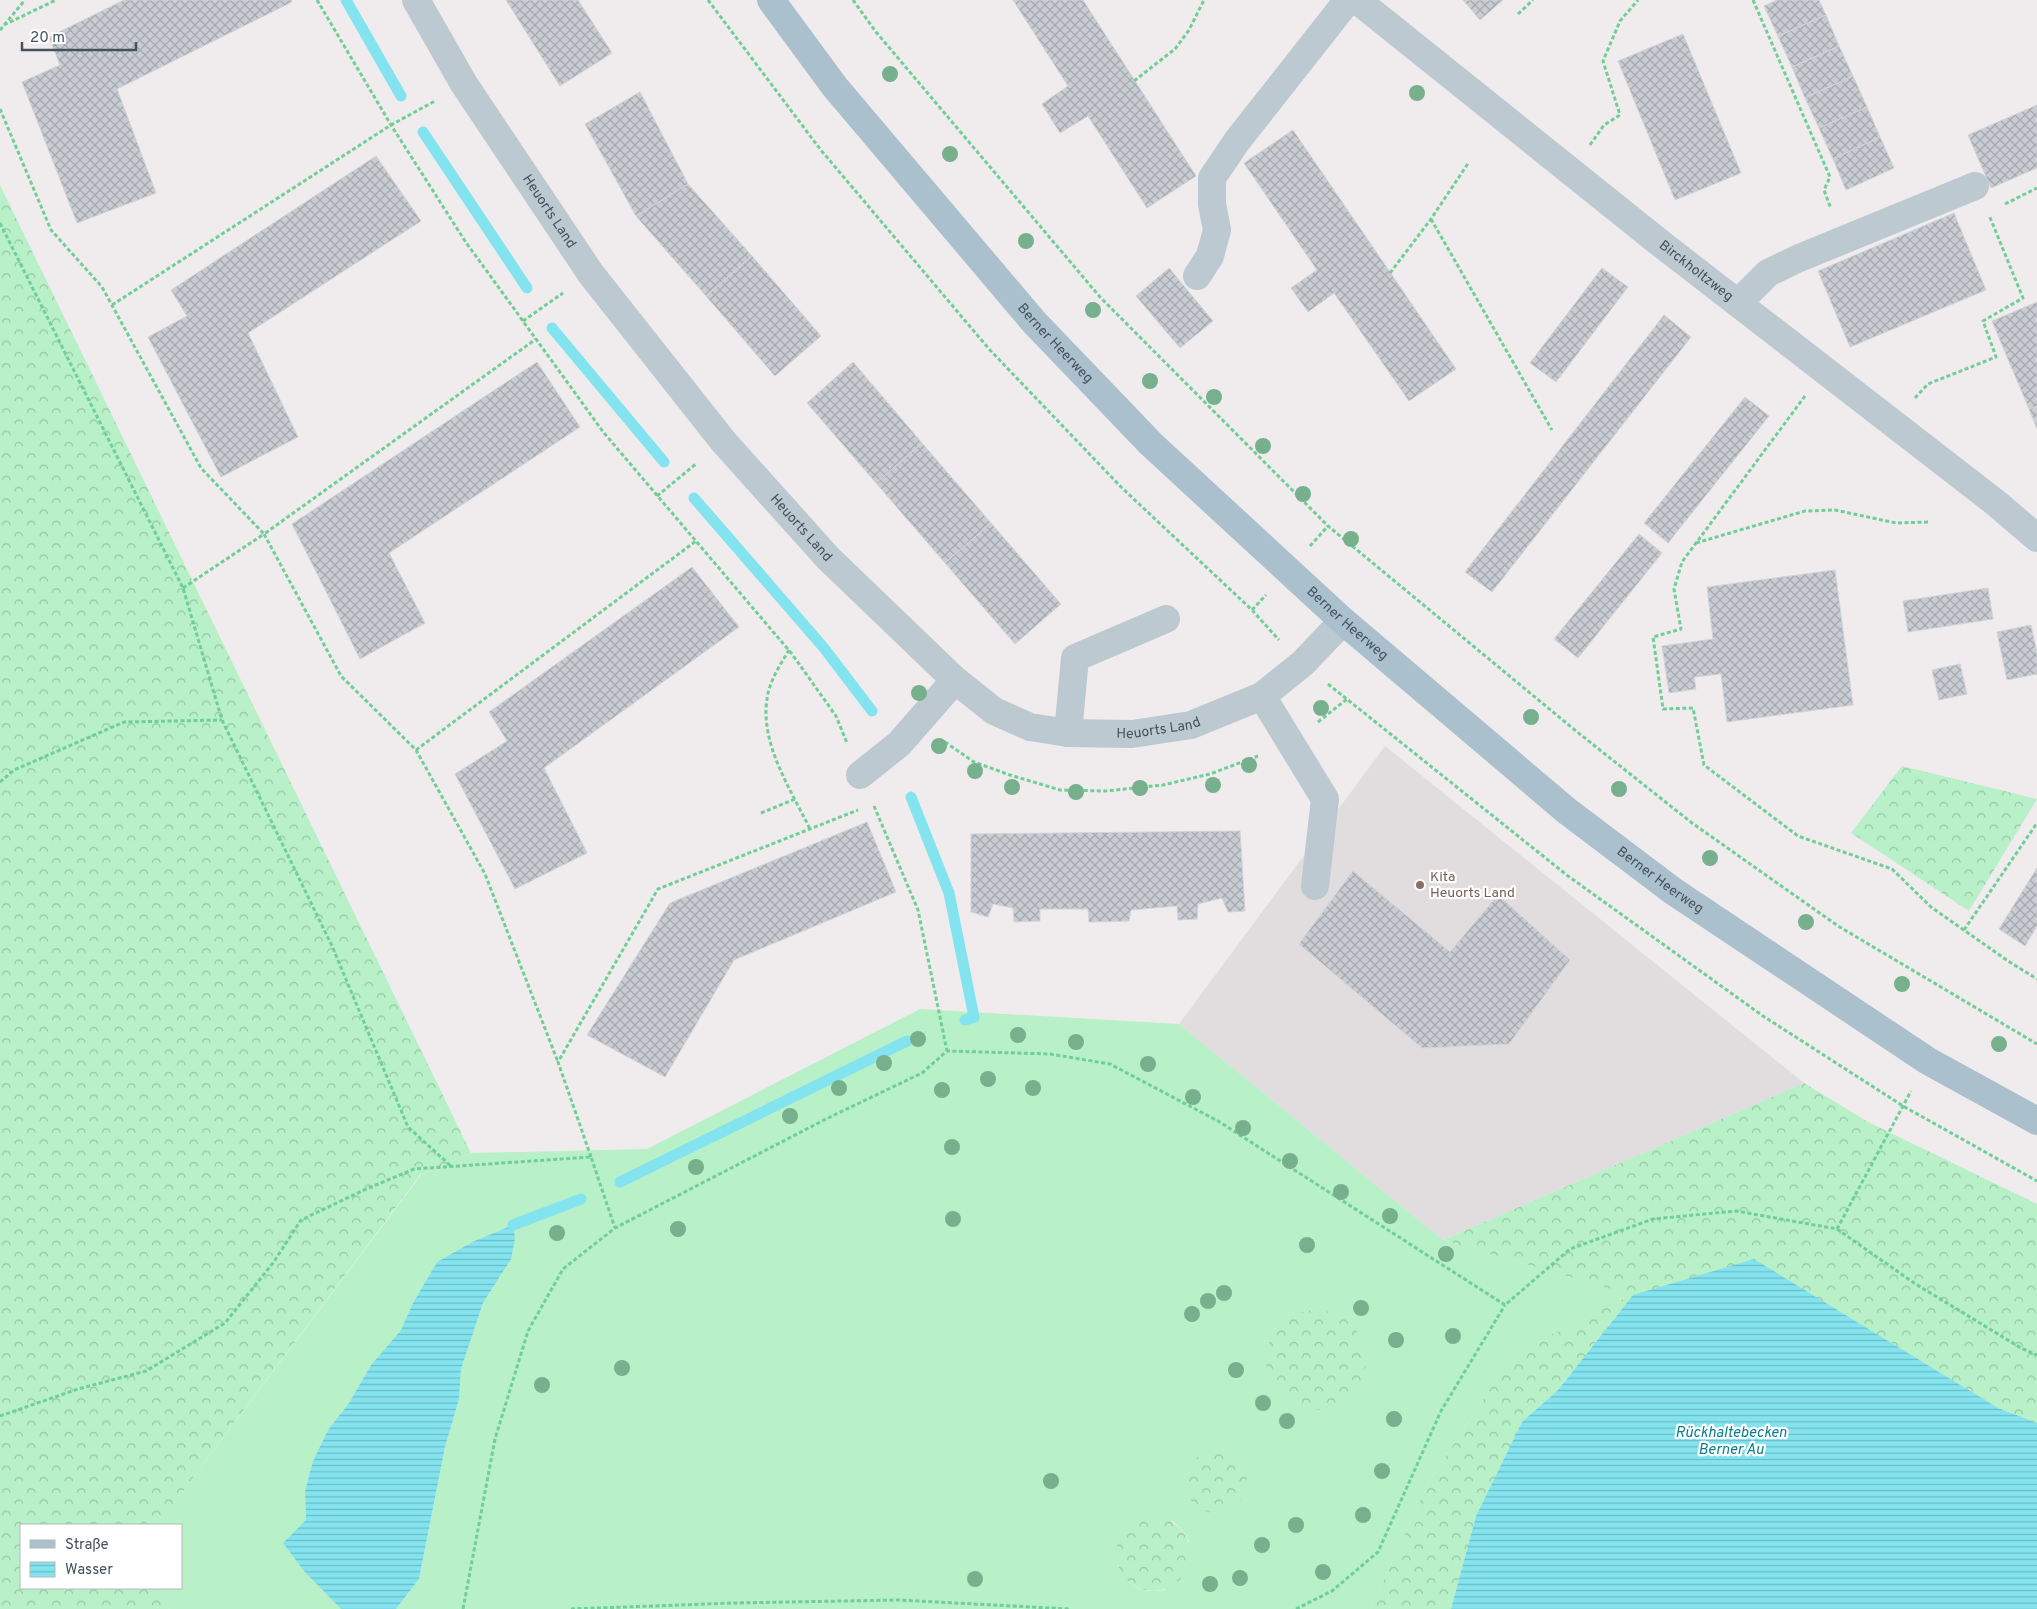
<svg xmlns="http://www.w3.org/2000/svg" width="2037" height="1609" viewBox="0 0 2037 1609" font-family="Overpass,sans-serif">
	<style>
		.education { fill: #e1dddf }
		.grass { fill: #b8f0c8; fill-rule: evenodd }
		.forest { fill: url(#forest-crowns) }
		.water { fill: url(#water-rules) }
		.lines { fill: none; stroke-linecap: round; stroke-linejoin: round }
		.stream { stroke: #83e4ef; stroke-width: 11 }
		.building { fill: url(#building-cross-hatch); stroke: #d0d4d9 }
		.path { stroke: #6fcf96; stroke-width: 3; stroke-dasharray: 4 2.5; stroke-linecap: butt }
		.minor { stroke: #bcc9d0; stroke-width: 28 }
		.major { stroke: #abc0cd; stroke-width: 28 }
		.tree { fill: #76b08c }
		.education-dot { fill: #8d6e63; stroke: #fff; stroke-width: 2 }
		.labels { text-anchor: middle; dominant-baseline: central; stroke-width: 4.5; stroke-linejoin: round; paint-order: stroke }
		.street-label { font-size: 14px; fill: #44525b; stroke: #fff }
		.education-label { font-size: 14px; fill: #785e54; stroke: #fff; text-anchor: start }
		.water-label { font-size: 15px; font-style: italic; fill: #097f8c; stroke: #fff }
	</style>
	<defs>
		<pattern id="forest-crowns" width="20" height="18" patternUnits="userSpaceOnUse" patternTransform="scale(1.25)"><rect width="20" height="18" fill="#b8f0c8"/><path d="M2 6a3 3 0 1 1 6 0M12 15a3 3 0 1 1 6 0" fill="none" stroke="#97c5a5"/></pattern>
		<pattern id="water-rules" width="6" height="5" patternUnits="userSpaceOnUse" patternTransform="scale(1.25)"><rect width="6" height="5" fill="#83e4ef"/><path d="M0 2.5h6" fill="none" stroke="#6dbbc5"/></pattern>
		<pattern id="building-cross-hatch" width="8" height="8" patternUnits="userSpaceOnUse" patternTransform="scale(1.25)"><rect width="8" height="8" fill="#c9ccd2"/><path d="M0 0l8 8M0 8l8-8" fill="none" stroke="#a5a8ad"/></pattern>
	</defs>
	<rect width="100%" height="100%" fill="#f0eced"/>
	<path class="education" d="M1385,746L1804,1083L1443,1240L1179,1024Z"/>
	<path class="grass" d="M920,1009L1179,1024L1443,1240L1633,1295L1514,1353L1430,1480L1370,1609H396L419,1579L445,1447L459,1399L461,1369L483,1303L501,1275L513,1225L472,1242L437,1262L413,1303L401,1330L371,1365L349,1403L328,1430L313,1461L305,1491L306,1520L334,1601L341,1609H170L155,1588H181V1525H162L165,1515L421,1175L471,1153L647,1149ZM1173,1521L1182,1530L1189,1541L1165,1590C1141,1594 1128,1587 1117,1565Z"/>
	<path class="forest" d="M0,185L471,1153L420,1175L165,1515L162,1525H21V1588H155L170,1609H0Z
		M1902,766L2037,799L1969,911L1851,833Z
		M1804,1083L1868,1122L2037,1204V1423L1998,1408L1633,1295L1558,1390L1522,1422L1476,1516L1451,1609H1370L1430,1480L1514,1353L1632,1295L1443,1240Z
		M1266 1360a50 50 0 1 1 100 0a50 50 0 1 1-100 0Z
		M1185 1482a31 31 0 1 1 62 0a31 31 0 1 1-62 0Z
		M1116 1554a37 37 0 1 1 74 0a37 37 0 1 1-74 0Z"/>
	<path class="water" d="M513,1225L515,1238L511,1259L483,1303L461,1369L459,1399L445,1447L419,1579L396,1609H341L304,1571L283,1543L306,1520L305,1491L313,1461L328,1430L349,1403L371,1365L401,1330L413,1303L437,1262L472,1242Z
		M1754,1259L1998,1408L2037,1423V1609H1451L1476,1516L1522,1422L1558,1390L1633,1295Z"/>
	<g class="lines">
		<path class="stream" d="M346,0L401,96
			M423,132L527,288
			M552,328L664,462
			M694,498L824,648L872,711
			M911,797L949,893L974,1017L965,1020
			M620,1182L907,1041
			M513,1225L581,1199"/>
	</g>
	<path class="building" d="M124,0H291L292,2L117,89L156,193L77,223L22,82L60,65L49,37Z
		M506,0H578L612,53L560,86Z
		M1013,0H1083L1196,176L1147,208L1088,116L1060,133L1042,104L1068,86Z
		M1463,0H1503L1480,20Z
		M1777,0H1819L1826,15L1778,36L1764,6Z
		M1826,15L1839,46L1792,67L1778,36Z
		M1683,34L1741,173L1675,200L1618,61Z
		M1839,46L1853,76L1805,98L1792,67Z
		M1853,76L1867,107L1819,128L1805,98Z
		M640,92L688,184L636,216L585,124Z
		M2037,105V168L1991,188L1968,135Z
		M1867,107L1880,137L1833,159L1819,128Z
		M1293,130L1456,369L1409,401L1334,293L1308,312L1291,288L1317,270L1244,163Z
		M1880,137L1894,168L1846,190L1833,159Z
		M376,156L421,221L248,333L298,437L221,477L148,337L187,316L171,290Z
		M688,184L752,256L706,296L636,216Z
		M1954,213L1986,290L1850,347L1818,271Z
		M752,256L821,336L775,376L706,296Z
		M1169,268L1213,321L1180,348L1136,296Z
		M1602,268L1628,287L1556,382L1530,363Z
		M2037,302V406L2029,409L1992,321Z
		M1664,315L1691,337L1492,592L1465,572Z
		M537,362L580,427L389,553L425,623L360,659L292,524Z
		M853,362L922,443L876,483L807,403Z
		M1745,397L1769,416L1668,543L1644,523Z
		M2037,406V429L2029,409Z
		M922,443L991,523L945,563L876,483Z
		M991,523L1061,604L1015,644L945,563Z
		M1639,534L1662,553L1578,658L1554,639Z
		M692,567L739,627L544,768L587,853L515,889L455,774L507,741L489,712Z
		M1835,570L1853,705L1727,722L1721,674L1694,677L1696,689L1669,693L1662,646L1713,639L1707,587Z
		M1988,588L1993,619L1908,632L1903,601Z
		M2031,625L2037,653V674L2007,680L1997,632Z
		M1960,664L1967,694L1939,700L1932,670Z
		M867,822L896,892L734,960L665,1077L587,1035L670,903Z
		M1240,831L1245,911L1228,912L1222,898L1198,904L1197,919L1178,920L1177,906L1131,910L1129,921L1089,922L1088,909H1040V921L1014,922L1013,908L993,904L988,917L971,912V834Z
		M2037,868V926L2025,946L1999,929Z
		M1353,871L1450,952L1498,895L1570,960L1509,1044L1422,1048L1299,944Z"/>
	<g class="lines">
		<path class="path" d="M317,0L391,125L465,241L604,433L792,654L836,716L847,743
			M708,0L820,149L989,349L1121,487L1252,610L1279,640
			M853,0L876,32L1100,297L1328,526L1576,731L1692,823L1838,926L2037,1044
			M1753,0L1830,177L1824,190L1831,209
			M1518,14L1533,0
			M4,25L56,0
			M0,30L25,0
			M1134,81L1175,49L1189,30L1204,0
			M0,109L51,230L102,287L201,468L264,534L536,339
			M1590,145L1604,125L1620,115L1603,61L1620,21L1638,0
			M2005,204L2037,188
			M1431,219L1552,430
			M0,223L183,588L222,720L332,946L408,1127L452,1167
			M1390,273L1431,219L1469,162
			M112,305L391,125L435,101
			M523,321L563,293
			M1805,396L1682,562L1674,589L1681,629L1653,637L1663,709L1693,708L1704,765L1798,836L1892,869L1931,907L2008,961L2037,979
			M1915,398L1928,384L1996,357L1983,321L2023,298L1989,215
			M657,496L697,463
			M1696,543L1805,511L1835,510L1896,523L1929,522
			M1310,546L1328,526
			M183,588L264,534L341,676L416,750L485,874L558,1062
			M1252,610L1266,595
			M789,650C780,665 769,682 767,699C760,744 791,790 810,829
			M1328,684L1568,876L1763,1016L1903,1106L2037,1181
			M1318,722L1347,699
			M945,742L974,762L1010,775L1060,790L1106,791L1163,785L1210,774L1258,756
			M416,750L696,541
			M0,782L14,770L124,722L222,720
			M874,806L918,910L947,1051
			M761,813L795,799
			M1964,930L2037,823
			M591,1157L558,1062L658,889L858,810
			M1837,1229L1911,1091
			M0,1416L78,1389L146,1371L225,1323L273,1263L301,1220L364,1190L414,1169L591,1157L615,1228
			M463,1609L495,1439L528,1331L563,1269L615,1228L828,1118L922,1073L947,1051L1050,1054L1110,1064L1218,1121L1505,1305L1570,1249L1653,1219L1736,1211L1837,1229L1914,1283L2021,1348L2037,1355
			M571,1609L734,1603L899,1600L1069,1609
			M1296,1609L1332,1591L1378,1552L1441,1411L1505,1305"/>
		<g class="minor">
			<path id="s1" d="M416,0L464,84L591,274L723,441L828,558L955,680L994,711L1030,727L1068,733L1132,734L1191,725L1262,696L1303,663L1343,621"/>
			<path id="s2" d="M1357,0L1660,243L1996,503L2037,538"/>
			<path d="M1197,276L1210,256L1217,230L1212,204V178L1237,141L1348,0"/>
			<path d="M1738,303L1768,273L1797,259L1975,186"/>
			<path d="M1262,696L1325,799L1315,886"/>
			<path d="M1068,733L1075,658L1166,619"/>
			<path d="M860,775L899,744L955,680"/>
		</g>
		<path class="major" id="s3" d="M771,0L835,87L1034,322L1151,444L1343,621L1567,811L1673,891L1928,1061L2037,1121"/>
	</g>
	<g class="tree">
		<circle cx="890" cy="74" r="8"/>
		<circle cx="1417" cy="93" r="8"/>
		<circle cx="950" cy="154" r="8"/>
		<circle cx="1026" cy="241" r="8"/>
		<circle cx="1093" cy="310" r="8"/>
		<circle cx="1150" cy="381" r="8"/>
		<circle cx="1214" cy="397" r="8"/>
		<circle cx="1263" cy="446" r="8"/>
		<circle cx="1303" cy="494" r="8"/>
		<circle cx="1351" cy="539" r="8"/>
		<circle cx="919" cy="693" r="8"/>
		<circle cx="1321" cy="708" r="8"/>
		<circle cx="1531" cy="717" r="8"/>
		<circle cx="939" cy="746" r="8"/>
		<circle cx="1249" cy="765" r="8"/>
		<circle cx="975" cy="771" r="8"/>
		<circle cx="1213" cy="785" r="8"/>
		<circle cx="1012" cy="787" r="8"/>
		<circle cx="1140" cy="788" r="8"/>
		<circle cx="1619" cy="789" r="8"/>
		<circle cx="1076" cy="792" r="8"/>
		<circle cx="1710" cy="858" r="8"/>
		<circle cx="1806" cy="922" r="8"/>
		<circle cx="1902" cy="984" r="8"/>
		<circle cx="1018" cy="1035" r="8"/>
		<circle cx="918" cy="1039" r="8"/>
		<circle cx="1076" cy="1042" r="8"/>
		<circle cx="1999" cy="1044" r="8"/>
		<circle cx="884" cy="1063" r="8"/>
		<circle cx="1148" cy="1064" r="8"/>
		<circle cx="988" cy="1079" r="8"/>
		<circle cx="839" cy="1088" r="8"/>
		<circle cx="1033" cy="1088" r="8"/>
		<circle cx="942" cy="1090" r="8"/>
		<circle cx="1193" cy="1097" r="8"/>
		<circle cx="790" cy="1116" r="8"/>
		<circle cx="1243" cy="1128" r="8"/>
		<circle cx="952" cy="1147" r="8"/>
		<circle cx="1290" cy="1161" r="8"/>
		<circle cx="696" cy="1167" r="8"/>
		<circle cx="1341" cy="1192" r="8"/>
		<circle cx="1390" cy="1216" r="8"/>
		<circle cx="953" cy="1219" r="8"/>
		<circle cx="678" cy="1229" r="8"/>
		<circle cx="557" cy="1233" r="8"/>
		<circle cx="1307" cy="1245" r="8"/>
		<circle cx="1446" cy="1254" r="8"/>
		<circle cx="1224" cy="1293" r="8"/>
		<circle cx="1208" cy="1301" r="8"/>
		<circle cx="1361" cy="1308" r="8"/>
		<circle cx="1192" cy="1314" r="8"/>
		<circle cx="1453" cy="1336" r="8"/>
		<circle cx="1396" cy="1340" r="8"/>
		<circle cx="622" cy="1368" r="8"/>
		<circle cx="1236" cy="1370" r="8"/>
		<circle cx="542" cy="1385" r="8"/>
		<circle cx="1263" cy="1403" r="8"/>
		<circle cx="1394" cy="1419" r="8"/>
		<circle cx="1287" cy="1421" r="8"/>
		<circle cx="1382" cy="1471" r="8"/>
		<circle cx="1051" cy="1481" r="8"/>
		<circle cx="1363" cy="1515" r="8"/>
		<circle cx="1296" cy="1525" r="8"/>
		<circle cx="1262" cy="1545" r="8"/>
		<circle cx="1323" cy="1572" r="8"/>
		<circle cx="1240" cy="1578" r="8"/>
		<circle cx="975" cy="1579" r="8"/>
		<circle cx="1210" cy="1584" r="8"/>
	</g>
	<circle class="education-dot" cx="1420" cy="885" r="5"/>
	<g class="labels">
		<g class="street-label">
			<text stroke="none"><textPath href="#s1" startOffset="250">Heuorts Land</textPath></text>
			<text stroke="none"><textPath href="#s2" startOffset="434">Birckholtzweg</textPath></text>
			<text stroke="none"><textPath href="#s3" startOffset="446">Berner Heerweg</textPath></text>
			<text stroke="none"><textPath href="#s1" startOffset="655">Heuorts Land</textPath></text>
			<text stroke="none"><textPath href="#s3" startOffset="851">Berner Heerweg</textPath></text>
			<text stroke="none"><textPath href="#s1" startOffset="1090">Heuorts Land</textPath></text>
			<text stroke="none"><textPath href="#s3" startOffset="1256">Berner Heerweg</textPath></text>
		</g>
		<g class="education-label">
			<text x="1430" y="877">Kita<tspan x="1430" dy="16">Heuorts Land</tspan></text>
		</g>
		<g class="water-label">
			<text x="1731" y="1433">Rückhaltebecken<tspan x="1731" dy="17">Berner Au</tspan></text>
		</g>
	</g>
	<rect x="20" y="1524" width="162" height="65" fill="#ffffff" stroke="#b4babd"/>
	<rect x="30" y="1540" width="25" height="8" fill="#abc0cd" stroke="#b4babd"/>
	<text x="65" y="1549" font-size="15" fill="#44525b">Straße</text>
	<rect x="30" y="1562" width="25" height="15" fill="url(#water-rules)" stroke="#b4babd"/>
	<text x="65" y="1574" font-size="15" fill="#44525b">Wasser</text>
	<path d="M22 42v8h114v-8" fill="none" stroke="#44525b" stroke-width="2.5"/>
	<text x="30" y="42" font-size="15" fill="#44525b" stroke="#ffffff" stroke-width="4" paint-order="stroke">20 m</text>
</svg>
